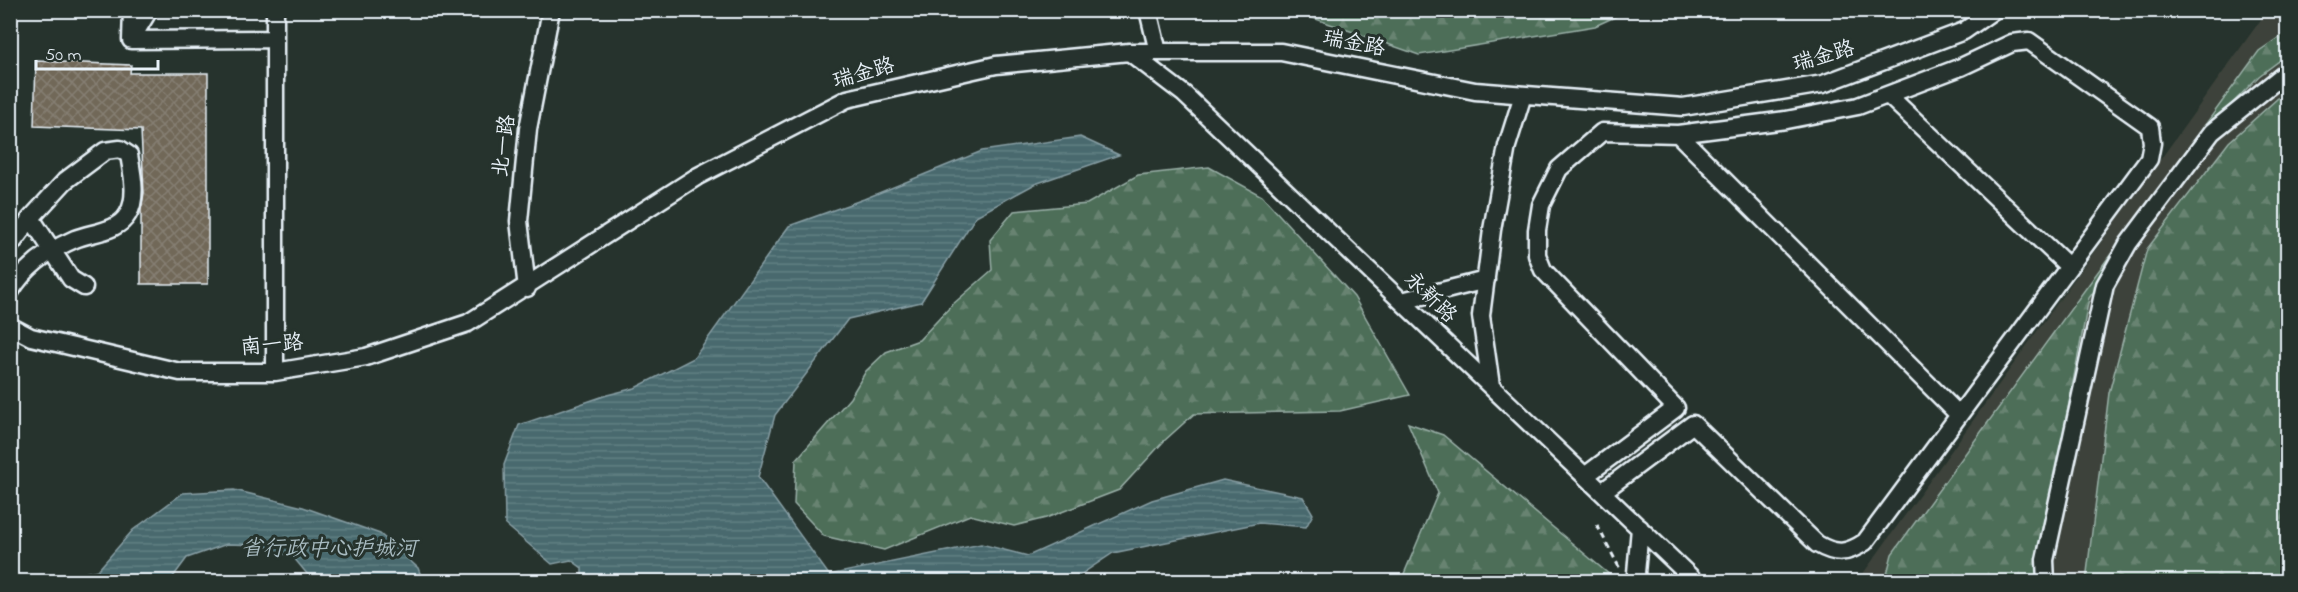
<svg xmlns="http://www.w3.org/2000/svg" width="2298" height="592" viewBox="0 0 2298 592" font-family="'Indie Flower','LXGW WenKai TC',sans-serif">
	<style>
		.built { fill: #3c433a }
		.forest { fill: url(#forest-firs); stroke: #9ab0a8; stroke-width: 1.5 }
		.water { fill: url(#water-rules); stroke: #889fa5; stroke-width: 1.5 }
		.building { fill: url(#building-cross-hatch); stroke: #e8f1f8; stroke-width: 1.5 }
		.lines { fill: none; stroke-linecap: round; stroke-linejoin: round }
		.minor-casing { stroke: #e8f1f8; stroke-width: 21 }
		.path { stroke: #e8f1f8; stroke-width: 3; stroke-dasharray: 6 4.5; stroke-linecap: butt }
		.minor { stroke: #26332d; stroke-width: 16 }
		.labels { text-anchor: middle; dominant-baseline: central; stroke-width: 6; stroke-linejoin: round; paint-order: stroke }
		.street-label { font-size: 21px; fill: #e8f1f8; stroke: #26332d }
		.water-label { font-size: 22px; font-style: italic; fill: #a8bbc1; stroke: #26332d }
	</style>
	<defs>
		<pattern id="forest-firs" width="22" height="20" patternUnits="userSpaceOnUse" patternTransform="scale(1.5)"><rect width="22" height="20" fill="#4d6e58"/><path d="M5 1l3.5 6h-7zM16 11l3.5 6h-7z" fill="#678371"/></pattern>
		<pattern id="water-rules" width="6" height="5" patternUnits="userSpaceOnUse" patternTransform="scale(1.5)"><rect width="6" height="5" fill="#48696e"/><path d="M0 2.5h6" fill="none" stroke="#627f83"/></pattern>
		<pattern id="building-cross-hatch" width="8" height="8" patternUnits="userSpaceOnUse" patternTransform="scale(1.5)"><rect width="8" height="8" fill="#716859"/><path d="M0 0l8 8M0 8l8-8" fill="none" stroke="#857e72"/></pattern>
	</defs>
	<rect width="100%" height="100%" fill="#26332d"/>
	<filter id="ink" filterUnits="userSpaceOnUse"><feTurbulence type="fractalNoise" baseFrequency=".0167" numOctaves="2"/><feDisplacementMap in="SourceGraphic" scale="12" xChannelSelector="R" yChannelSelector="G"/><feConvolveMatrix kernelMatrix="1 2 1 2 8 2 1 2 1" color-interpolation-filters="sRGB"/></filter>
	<g filter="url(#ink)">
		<path class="built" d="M2267,11H2287V581L1857,582Z"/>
		<path class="forest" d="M1293,11L1628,10V11L1595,26L1419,55Z
			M2287,32V55L2259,76L2222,114L2089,298L2035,581L1885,582L1892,554L2259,51Z
			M2287,90V581H2086L2109,393L2147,249L2229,142Z
			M1209,167L1262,196L1354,297L1410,395L1340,411L1194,414L1164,441L1119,490L1046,518L1014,526L970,515L884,550L824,536L794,504L796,460L850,398L866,371L886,352L919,340L952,305L992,270L990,240L1014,211L1087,204L1138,175Z
			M1408,423L1443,435L1617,581H1401L1438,493Z"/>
		<path class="water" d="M1080,137L1119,155L1035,184L976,216L921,302L848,319L775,415L758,477L829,575L981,544L1028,556L1152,500L1223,480L1303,497L1313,514L1306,527L1259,523L1113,553L1071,581L582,582V568L571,560L552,564L505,524L504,465L519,425L607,395L635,388L694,358L789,226L864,199L982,151Z
			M234,490L303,507L380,534L418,568L423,581H313L294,558L262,545L227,544L187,558L170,581H11V580L46,581L98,570L133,530L183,493Z"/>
		<path class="building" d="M36,61L131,65L130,73H208V284H141V210L144,193L141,130L34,126Z"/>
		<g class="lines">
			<defs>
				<path id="minor" d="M132,10L131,40L275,39
					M275,10V372
					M1148,10L1158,52
					M132,38L149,10
					M1129,52L1184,94L1696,582
					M1888,95L2069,267
					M1678,134L1959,415
					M31,218L71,279L84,287
					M10,246L31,218L65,181L105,151L120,149L129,155C132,172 138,198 128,214C118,232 92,232 75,239C49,250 25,267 10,292
					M527,288L519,221L528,129L551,10
					M1402,301L1486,280
					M10,326L31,337L180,372H275L366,357L468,323L698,176L847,99L996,65L1129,52H1281L1475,91L1683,107L1823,84L1964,31L1994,10
					M1491,386L1481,316L1492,230L1507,146L1523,95
					M1585,476L1676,408L1543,270L1537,255V230L1541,205L1559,169L1602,132L1678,134L1786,120L1858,106L1961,67L2012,43L2029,41L2150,127L2152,143L2149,159L1865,542C1847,554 1836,555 1817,544L1693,424L1602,492
					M1638,582L1636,573L1640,528
					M2046,582L2045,560L2105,285L2128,244L2212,132L2288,71"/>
			</defs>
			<use href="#minor" class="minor-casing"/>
			<path class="path" d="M1597,525L1620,569"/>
			<use href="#minor" class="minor"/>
		</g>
	</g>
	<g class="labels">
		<g class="street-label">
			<text transform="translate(1354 44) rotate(11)">瑞金路</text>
			<text transform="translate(1824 57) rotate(-16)">瑞金路</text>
			<text transform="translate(864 74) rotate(-16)">瑞金路</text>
			<text transform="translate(505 146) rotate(-83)">北一路</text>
			<text transform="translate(1430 298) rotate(44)">永新路</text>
			<text transform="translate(272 346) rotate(-5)">南一路</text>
		</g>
		<g class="water-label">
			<text x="329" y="550">省行政中心护城河</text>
		</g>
	</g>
	<rect width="2298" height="592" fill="none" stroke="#26332d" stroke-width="36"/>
	<rect x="18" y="18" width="2262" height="556" fill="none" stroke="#e8f1f8" stroke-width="2" filter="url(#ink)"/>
	<path d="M36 60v9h122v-9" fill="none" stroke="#e8f1f8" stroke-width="3"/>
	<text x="45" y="60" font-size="18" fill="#e8f1f8" stroke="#26332d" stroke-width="4.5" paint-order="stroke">50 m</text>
</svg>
